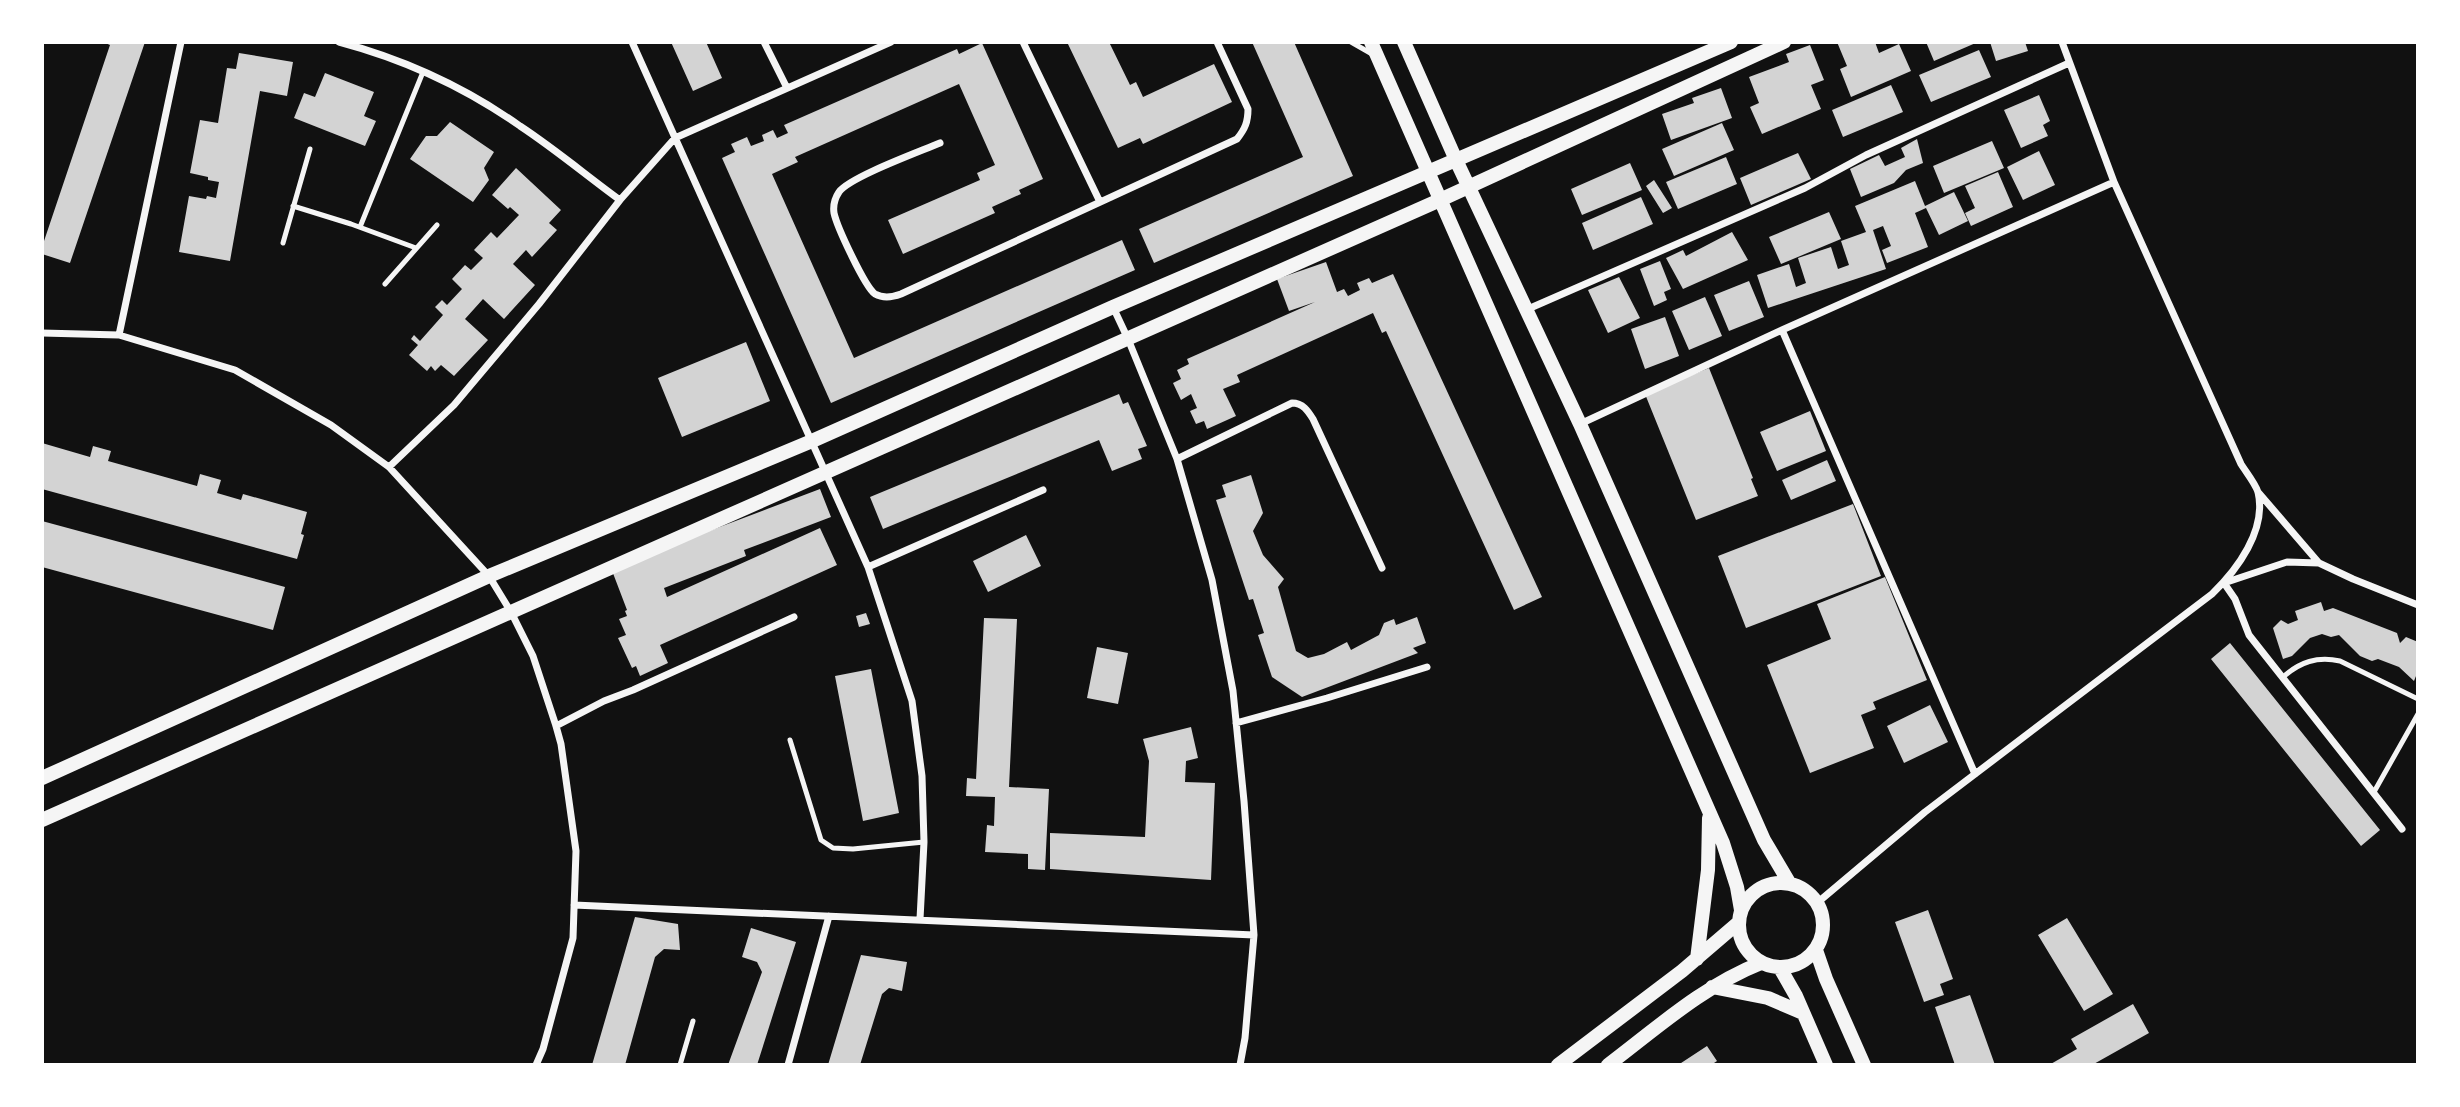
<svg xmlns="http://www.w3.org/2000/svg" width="2460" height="1107" viewBox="0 0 2460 1107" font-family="Manrope,sans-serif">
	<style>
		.building { fill: #d3d3d3 }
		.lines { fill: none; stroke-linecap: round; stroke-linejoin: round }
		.service { stroke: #f5f5f5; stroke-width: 5 }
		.minor { stroke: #f5f5f5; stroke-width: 7 }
		.secondary { stroke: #f5f5f5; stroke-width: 14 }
	</style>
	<rect width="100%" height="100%" fill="#111"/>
	<path class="building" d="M103,42H145L70,263L42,254V247L110,45Z
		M671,42H706L722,78L693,91Z
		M1067,42H1109L1130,85L1136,82L1143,97L1214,64L1232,102L1143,144L1140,138L1118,148Z
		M1252,42H1294L1353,176L1154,263L1139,229L1303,157Z
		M1837,42H1875L1879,53L1899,44L1911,71L1851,97L1840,69L1847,66Z
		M1926,42H1978L1934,61Z
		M1990,42H2025L2028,51L1996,61Z
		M982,43L1043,179L1019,190L1021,194L992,207L995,213L903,254L888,220L980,180L977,173L995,165L959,84L795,157L798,162L772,174L854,358L1122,240L1135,270L831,403L722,158L735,152L731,144L747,137L751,146L764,141L762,135L773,130L777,138L788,133L784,125L957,49L959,54Z
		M1810,45L1824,80L1811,85L1821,109L1762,134L1750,107L1759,103L1749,77L1789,62L1786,54Z
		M1979,50L1991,77L1931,102L1919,75Z
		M239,53L293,62L287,96L260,91L230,261L179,252L189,196L206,199L207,196L216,198L219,182L208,180V177L190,173L200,120L218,123L227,68L236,69Z
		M325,73L374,92L364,116L376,121L365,146L294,118L304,93L315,97Z
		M1891,85L1903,112L1843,137L1832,110Z
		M1721,88L1732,118L1671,140L1662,114L1694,103L1692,98Z
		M2039,95L2050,121L2043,125L2048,136L2021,148L2004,110Z
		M450,122L494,152L484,168L489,180L473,202L410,159L426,136H437Z
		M1722,123L1734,150L1674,176L1662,149Z
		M1917,139L1923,163L1906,170L1894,183L1861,197L1850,169L1879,155L1885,166L1905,157L1901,148Z
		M1992,141L2004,168L1944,193L1933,166Z
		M2039,151L2055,185L2023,200L2007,167Z
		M1798,153L1811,179L1751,205L1740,178Z
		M1726,157L1737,184L1678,209L1666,182Z
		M1630,163L1642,190L1582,215L1571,189Z
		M516,168L561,210L549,223L557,230L532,257L526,250L513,264L535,285L504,319L483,299L465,319L488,340L454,376L441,365L435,371L431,366L427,371L409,355L418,345L411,339L414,335L420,341L443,315L435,307L442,300L447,305L462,289L452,279L465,265L471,270L483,258L474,250L491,232L497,238L519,215L510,207L508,209L492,195Z
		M1998,172L2013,207L1971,226L1965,213L1975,208L1965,186Z
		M1654,180L1672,208L1663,213L1646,186Z
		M1915,181L1925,206L1954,192L1968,221L1939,235L1926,208L1915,213L1928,247L1887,263L1882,250L1891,246L1883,226L1873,230L1886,269L1768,308L1757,275L1789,264L1796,287L1806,283L1798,258L1831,247L1838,269L1849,265L1841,241L1866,232L1855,206Z
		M1641,197L1653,224L1593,250L1582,223Z
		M1829,212L1841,239L1781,264L1769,237Z
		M1732,232L1748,260L1683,289L1666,258L1683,250L1686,256Z
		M1660,261L1671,289L1664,292L1667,300L1654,306L1640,269Z
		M1326,262L1337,292L1344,289L1348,296L1360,290L1357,283L1369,278L1372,283L1393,274L1542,597L1514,610L1386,331L1382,333L1373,313L1237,375L1240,382L1223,389L1236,416L1207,429L1204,421L1196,424L1190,411L1197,408L1191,394L1181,400L1173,383L1181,379L1177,370L1189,364L1187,359L1315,302L1289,311L1277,279Z
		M1619,277L1640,318L1608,333L1588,290Z
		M1749,281L1764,317L1729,331L1714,295Z
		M1705,297L1722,336L1689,350L1672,311Z
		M1665,317L1679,356L1645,369L1631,329Z
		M746,342L770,401L682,437L658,378Z
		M1709,368L1753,478L1751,479L1758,496L1696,520L1645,394Z
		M1119,394L1123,404L1128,402L1147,446L1138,449L1142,459L1112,471L1099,440L883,529L870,497Z
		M1810,411L1826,451L1777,471L1760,432Z
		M42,443L90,457L93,446L111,451L108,461L197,486L200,474L221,480L217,493L241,500L243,494L307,512L301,534L304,535L297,559L42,489Z
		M1827,460L1836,481L1791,500L1782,480Z
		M1251,475L1263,513L1253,531L1263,555L1284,579L1278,587L1296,651L1308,658L1324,654L1347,642L1351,650L1379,635L1384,623L1394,619L1396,625L1417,617L1426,643L1413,648L1418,653L1302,697L1272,677L1258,635L1264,633L1253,599L1249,600L1216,500L1226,497L1222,485Z
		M820,489L831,517L744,550L746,556L664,588L667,597L820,528L837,565L660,645L668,663L640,676L636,666L632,668L618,638L626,635L619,619L627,616L625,611L627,610L611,568Z
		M1853,504L1881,576L1746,628L1718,556Z
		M42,521L285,587L273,630L42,567Z
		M1026,535L1041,566L988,592L973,561Z
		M1885,577L1927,680L1873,702L1876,709L1861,715L1874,748L1810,773L1767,665L1831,639L1817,604Z
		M2321,602L2324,611L2333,608L2397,633L2400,643L2406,637L2418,642V671L2414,681L2399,667L2378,659L2372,661L2360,656L2339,635L2331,637L2322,634L2310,638L2292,656L2283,659L2273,628L2281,620L2288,624L2298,620L2295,611Z
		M866,613L870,624L859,627L856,616Z
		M984,618L1017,619L1009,787L1049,789L1045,870L1028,869V854L985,852L987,825L994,826L995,797L966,796L967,778L976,779Z
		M2230,643L2380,830L2361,846L2211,659Z
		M1097,647L1128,653L1118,704L1087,698Z
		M871,669L899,813L863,821L835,676Z
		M1930,705L1948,742L1904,763L1887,726Z
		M1191,727L1198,758L1186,761L1185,782L1215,783L1211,880L1050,869V833L1145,837L1149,761L1143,739Z
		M1928,910L1953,979L1940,984L1944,995L1924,1002L1895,922Z
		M635,917L678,924L680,950L664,949L655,957L625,1065H592Z
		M2067,918L2113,994L2084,1011L2038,935Z
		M751,928L796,942L757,1065H728L762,972L757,962L742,957Z
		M861,955L907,962L902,991L889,988L882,994L860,1065H828Z
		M1970,995L1995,1065H1955L1935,1007Z
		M2133,1004L2149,1033L2092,1065H2049L2077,1049L2071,1039Z
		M1707,1046L1717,1061L1711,1065H1678Z"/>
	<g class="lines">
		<path class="service" d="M1351,42L1372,54
			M293,206L351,224L416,248
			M360,227L423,72
			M283,243L310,149
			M385,284L437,225
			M2283,677C2300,662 2317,656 2340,661L2418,699
			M790,740L821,840L833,848L853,849L924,842
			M2374,792L2418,714
			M680,1065L693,1021"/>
		<path class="minor" d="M339,42C403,59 466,88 520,126C555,149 587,176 620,200
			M632,42L868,567L912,701L922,776L924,842L920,919
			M764,42L787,88
			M1023,42L1100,202
			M940,143C919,152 850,177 839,192C835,198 833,206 834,213C837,227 865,287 875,294C884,299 893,297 901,294L1237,139C1245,129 1248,122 1248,109L1217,42
			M1113,307L1128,339L1177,459L1212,580L1233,691L1244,801L1254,935L1245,1038L1240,1065
			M1528,309L1805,188L1866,155L2069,63
			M1782,330L1975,774
			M42,333L119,335L235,370L331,425L389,467L489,576L511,612L533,656L556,726L561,744L576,851L573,938L543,1049L536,1065
			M119,335L181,42
			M1580,424L1782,330L2114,182
			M1177,459L1292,403C1303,403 1308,411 1313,419L1382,568
			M389,467L454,405L539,304L620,200L675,138L891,42
			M2258,492L2319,563L2353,579L2418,605
			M2319,563L2287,562L2224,583L2235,599L2249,635L2402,829
			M868,567L1043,490
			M1236,723L1327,698L1427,667
			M556,726L604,701L633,690L794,617
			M1817,903L1925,812L2212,594C2237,570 2267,530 2258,492C2255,483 2246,472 2241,464L2114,182L2062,42
			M574,905L1254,935
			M788,1065L829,916"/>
		<path class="secondary" d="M1371,42L1723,843L1737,887L1741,910
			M1404,42L1456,160L1580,424L1764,840L1790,884
			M42,778L489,576L812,441L1113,307L1731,42
			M42,820L1440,200L1784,42
			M1739 925a42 42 0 1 1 84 0a42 42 0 1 1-84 0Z
			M1816,950L1826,979L1864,1065
			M1697,959L1708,870L1709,818
			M1780,968L1796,996L1826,1065
			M1712,987L1768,998L1803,1013
			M1558,1065L1682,971L1738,923
			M1608,1065C1657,1028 1703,986 1761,963"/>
	</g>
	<rect width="2460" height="1107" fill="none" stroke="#ffffff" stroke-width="88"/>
</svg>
